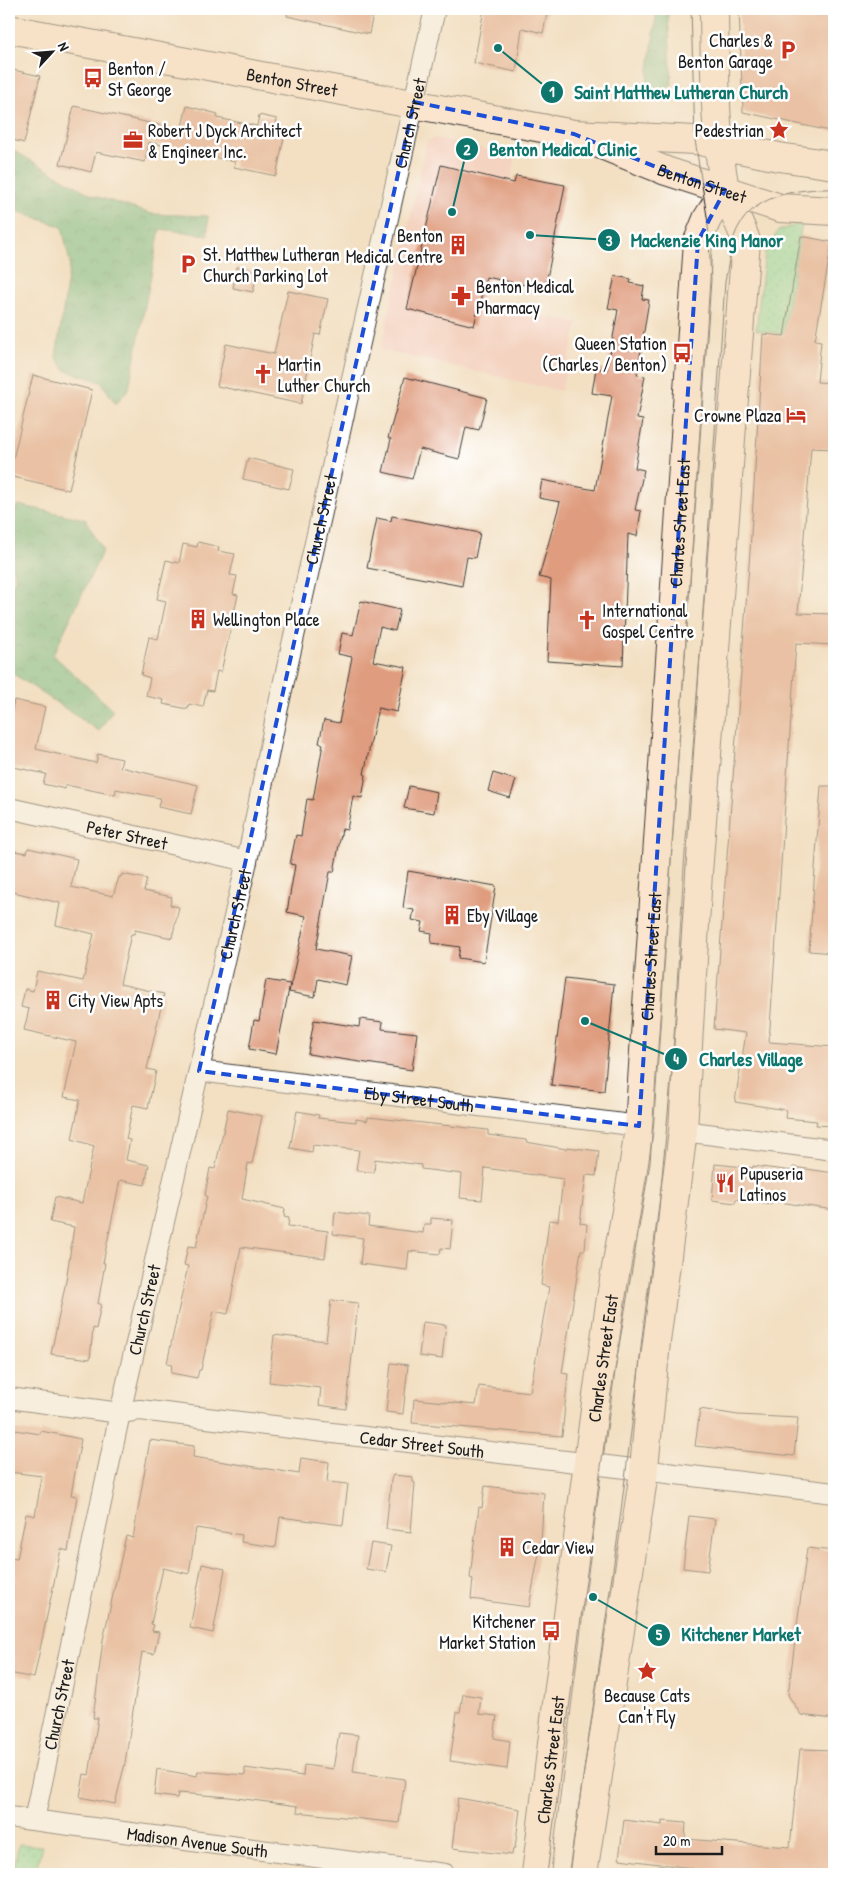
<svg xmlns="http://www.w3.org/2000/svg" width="843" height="1883" viewBox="0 0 843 1883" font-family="'Patrick Hand',sans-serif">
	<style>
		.built { fill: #f4d3c0 }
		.grass { fill: url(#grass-dots); stroke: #527c5e }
		.forest { fill: url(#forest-crowns); stroke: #456c51 }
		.building { fill: #df9c7e }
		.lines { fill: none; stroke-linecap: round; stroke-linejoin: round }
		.minor-casing { stroke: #3c3935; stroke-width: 22 }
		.secondary-casing { stroke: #3c3935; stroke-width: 30 }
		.minor { stroke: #fff; stroke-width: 20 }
		.secondary { stroke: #fce5cf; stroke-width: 28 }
		.tram { stroke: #1c1c1c; stroke-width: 1 }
		.marked { fill: none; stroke: #1d4ed8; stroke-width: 4; stroke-dasharray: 10 6; stroke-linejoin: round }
		.labels { text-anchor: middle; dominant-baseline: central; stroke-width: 5; stroke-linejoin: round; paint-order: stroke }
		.poi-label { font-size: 18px; fill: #1c1c1c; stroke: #fff; text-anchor: start }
		.street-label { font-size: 18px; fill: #1c1c1c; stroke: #fff }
		.leader { fill: none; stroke: #0f766e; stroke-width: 2 }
		.callout-dot { fill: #0f766e; stroke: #fff; stroke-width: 2 }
		.mark-label { font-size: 15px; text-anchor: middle; font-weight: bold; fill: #fff }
		.callout-label { font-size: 19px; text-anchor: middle; font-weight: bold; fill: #0f766e; stroke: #fff; stroke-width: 5; stroke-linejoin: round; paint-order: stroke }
	</style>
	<defs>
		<pattern id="grass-dots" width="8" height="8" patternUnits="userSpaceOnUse" patternTransform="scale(1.25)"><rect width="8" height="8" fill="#89dd9f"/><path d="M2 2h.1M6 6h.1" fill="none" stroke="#76bd88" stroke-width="1.8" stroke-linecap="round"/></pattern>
		<pattern id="forest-crowns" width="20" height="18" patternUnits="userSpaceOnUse" patternTransform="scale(1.25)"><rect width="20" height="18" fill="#6ebc86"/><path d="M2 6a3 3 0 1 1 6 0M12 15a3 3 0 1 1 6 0" fill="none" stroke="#5a986d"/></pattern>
	</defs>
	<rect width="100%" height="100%" fill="#fff"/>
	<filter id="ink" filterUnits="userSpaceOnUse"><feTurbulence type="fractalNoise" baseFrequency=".02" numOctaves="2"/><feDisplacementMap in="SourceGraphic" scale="10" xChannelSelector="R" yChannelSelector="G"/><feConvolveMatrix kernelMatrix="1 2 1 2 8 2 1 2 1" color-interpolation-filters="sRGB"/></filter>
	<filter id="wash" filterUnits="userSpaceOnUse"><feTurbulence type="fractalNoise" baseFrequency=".0096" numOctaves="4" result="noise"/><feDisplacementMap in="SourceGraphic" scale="20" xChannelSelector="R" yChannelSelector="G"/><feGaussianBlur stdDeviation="1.12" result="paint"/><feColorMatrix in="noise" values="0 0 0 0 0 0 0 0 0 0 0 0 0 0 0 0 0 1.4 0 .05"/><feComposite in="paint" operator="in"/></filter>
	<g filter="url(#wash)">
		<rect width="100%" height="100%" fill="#f3e0c3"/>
		<path class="built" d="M436,138L516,156L483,306L578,323L561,391L381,350L427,141Z"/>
		<path class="grass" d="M802,223L783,334L756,330L765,252L778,231Z
			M19,1844L42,1846L35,1874H12Z"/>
		<path class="forest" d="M657,9H666L668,13L672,85L658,96L646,92Z
			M9,148L92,195L152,214L208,216V235L160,229L129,388L116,404L101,382L65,370L56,357L70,263L62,227L9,208Z
			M18,505L85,519L103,550L53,655L113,710L99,731L9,671V589L16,578L9,558V522Z"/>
		<g id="blocks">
			<path class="building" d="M288,9H374L369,34L287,16Z
				M484,9H548L543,33L522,28L516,72L474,63Z
				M739,9H834V132L743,112Z
				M9,69L40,76L24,143L9,139Z
				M74,106L181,130L187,106L218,114L217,118L257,126L259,115L277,119L275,131L285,133L276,176L234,167L235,162L149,142L145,162L96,152L91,172L60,164Z
				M441,165L514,183L516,176L565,185L545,289L486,277L474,326L407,309Z
				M801,236L832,242L815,340L821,341L817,382L834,383V449L811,448L798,613L834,614V645L796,643L769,1042L834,1047V1126L816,1125L817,1121L785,1118L786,1110L735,1102L746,1033L714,1029L750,552L763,334L784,336Z
				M237,267L257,271L253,292L233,288Z
				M615,276L631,279L630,283L644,286L642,299L649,300L637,375L645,376L637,419L643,420L635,468L644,470L635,510L641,511L637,536L628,534L623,666L547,661L551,580L539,577L560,502L539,498L542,480L595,490L612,396L592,393L596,368L607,370L618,310L608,308Z
				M288,291L328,299L320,335L315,334L301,404L217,386L226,344L274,354Z
				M33,375L92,390L69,490L9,476Z
				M405,377L487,398L479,430L466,427L459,459L420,449L412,479L383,472L391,439L388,438Z
				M248,458L294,469L289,489L243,479Z
				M392,516L480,533L475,558L467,557L462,586L367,568L377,518L391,521Z
				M198,542L219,547L218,551L235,554L230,575L237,576L233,594L238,595L221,672L217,671L213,691L207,690L203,707L189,704L188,709L163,704L164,700L146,696L150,678L141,675L149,637L158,639L166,601L157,599L166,560L179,563L183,544L197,547Z
				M361,601L400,610L395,631L380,627L373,661L406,667L397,712L378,708L364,774L366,775L362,798L353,796L347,830L342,829L334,872H330L316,949L352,956L346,985L318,979L315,997L289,992L306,916L287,912L295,865L290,864L296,835L301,836L307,799L313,800L323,744L319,743L324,720L339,723L352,657L338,654L342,633L353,635Z
				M14,700L45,707L36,749L96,763L98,754L122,759L120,767L198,785L191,814L158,807L160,798L116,789L115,795L66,785L65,789L43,784L46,774L9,766V725Z
				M493,773L516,780L510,798L488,791Z
				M409,786L437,792L434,813L404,808Z
				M821,786H834V953L809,951Z
				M28,848L77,859L71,887L113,896L119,877H121L122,874L147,879L144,891L172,897L170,905L179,907L172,938L135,930L134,934H131L120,984L164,994L147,1069L156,1071L148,1108L133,1105L126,1139L130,1140L126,1160L149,1165L145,1185L120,1180L103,1263H105L98,1304H101L96,1329L93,1328L90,1359L51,1354L66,1281L74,1227L50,1222L55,1197L82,1203L94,1146L72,1139L80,1100L64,1097L76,1042L24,1030L29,1009L21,1007L25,989L33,991L37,971L83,981L94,934L56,925L60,903L9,891V873L14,851L27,853Z
				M408,871L496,886L484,962L458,958L460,947L431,943L432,933L421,931L423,922L412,920L414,910L403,908Z
				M565,978L614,984L604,1091L551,1085Z
				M266,980L290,984L276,1054L249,1049L254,1020L259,1021Z
				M360,1019L383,1022L382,1029L417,1033L412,1070L308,1054L314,1020L359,1027Z
				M228,1109L262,1116L252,1164L248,1163L242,1199L285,1209L284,1217L289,1218L288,1226L328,1231L325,1258L241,1247L228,1314L214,1311L201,1370H199L197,1378L171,1373L172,1364L167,1363L188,1266L184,1265L188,1246L196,1247L207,1196L205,1195L210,1168L215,1169Z
				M297,1111L319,1115L318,1118L356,1122V1119L367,1121L368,1117L488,1130V1135L526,1140V1142L566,1149L567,1147L599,1151L596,1176L586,1175L580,1223L587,1224L585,1250H581L562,1373L568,1374L562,1436L412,1423L414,1399L476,1405L479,1386L530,1392L549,1287L541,1285L549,1220L558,1221L563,1179L485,1168L482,1200L460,1198L462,1174L421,1169V1165L375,1159L374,1173L356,1170L359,1150L313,1145L312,1152L290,1148Z
				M715,1164L753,1168V1166L793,1171V1167L834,1173V1210L772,1201L771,1204L736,1199L735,1203L712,1200Z
				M335,1212L369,1216L368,1226L423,1233L424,1224H431V1218L453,1220L450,1249L441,1248L440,1254L409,1251L407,1270L360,1264L363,1238L333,1234Z
				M331,1300L358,1303L346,1409L319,1405L321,1388L269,1382L274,1335L326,1341Z
				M423,1322L446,1325L442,1359L419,1356Z
				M391,1363L408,1365L403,1414L386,1412Z
				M700,1409L738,1415L798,1418L794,1456L695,1446Z
				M9,1429L40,1434L41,1431L81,1439L71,1495L77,1496L68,1551L61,1549L34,1678L9,1673V1558L17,1559L26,1514L35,1516L42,1476L9,1472Z
				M150,1440L194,1446L193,1457L299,1474L301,1458L329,1462L327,1482L348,1484L343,1525L280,1517L276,1547L241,1542L242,1535L196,1528L189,1574L163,1568L151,1624L154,1625L152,1631L159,1632L154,1654L142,1652L125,1763L115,1804L80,1797L84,1774L89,1775L98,1718H93L103,1640L126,1536L133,1538Z
				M393,1475L413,1477V1482L415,1483L411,1532L386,1529L391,1480Z
				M485,1486L544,1493L541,1542L529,1607L471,1599L473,1579L470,1578L473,1551L479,1507L482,1508Z
				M689,1516L715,1519L708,1571L683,1568Z
				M371,1543L391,1546L386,1572L366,1569Z
				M807,1548L834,1551V1719L801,1715L788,1695Z
				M202,1564L225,1569L213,1633L190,1628Z
				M463,1694L481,1697L479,1714L497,1716L494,1738L510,1741L507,1769L450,1761L457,1712H460Z
				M339,1733L358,1735L353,1772L405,1779L399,1823L297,1812L298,1806L229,1797L178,1793L177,1798L154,1795L157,1769L197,1776L198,1771L245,1775V1768L303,1776L304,1765L333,1769Z
				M800,1749L834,1750V1874H714L692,1872V1868L619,1859L624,1820L662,1825V1821L686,1823L685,1839L790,1847Z
				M458,1798L520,1809L515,1848H513L512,1855L452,1848Z"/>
		</g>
	</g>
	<g filter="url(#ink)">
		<use href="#blocks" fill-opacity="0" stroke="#3c3935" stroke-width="1"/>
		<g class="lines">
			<defs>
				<g id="minor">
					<path id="s1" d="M9,808L247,861"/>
					<path id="s2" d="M199,1071L639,1126"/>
					<path d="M683,1131L834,1150"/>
					<path id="s3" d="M9,1398L120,1413L140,1410L834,1493"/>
					<path id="s4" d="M9,1817L445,1874"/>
					<path id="s5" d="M34,1820L120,1413L247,861L277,712L435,9"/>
				</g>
				<g id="secondary">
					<path id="s6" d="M9,29L574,134L695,140L779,157L834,165"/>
					<path id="s7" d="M592,141L666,171L780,208L834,211"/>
					<path id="s8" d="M536,1874C558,1693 580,1512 606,1332C615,1263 631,1195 639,1126L698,241L707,219L725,190"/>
					<path d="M583,1874L643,1479L656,1342L683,1131L698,873L746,241C741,224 728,204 725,188C714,134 715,64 714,9"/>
				</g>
			</defs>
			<use href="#minor" class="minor-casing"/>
			<use href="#secondary" class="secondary-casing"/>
			<use href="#minor" class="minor"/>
			<use href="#secondary" class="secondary"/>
			<path class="tram" d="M547,1874L610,1399L650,1163L711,280L708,223L695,140L691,9
				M569,1874L617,1542L658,1219L673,1060L725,282C728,267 730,251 734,237C748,195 797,188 834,189"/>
		</g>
	</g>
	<path d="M0 0H843V1883H0ZM414,102L574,134L666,171L725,190L698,241L639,1126L199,1071Z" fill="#f3e0c3" fill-opacity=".55" fill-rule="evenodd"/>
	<path class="marked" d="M414,102L574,134L666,171L725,190L698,241L639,1126L199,1071Z"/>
	<defs>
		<symbol id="parking-bare" viewBox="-9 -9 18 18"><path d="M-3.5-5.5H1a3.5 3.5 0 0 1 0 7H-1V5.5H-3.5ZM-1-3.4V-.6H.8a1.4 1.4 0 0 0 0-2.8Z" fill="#c8321e" stroke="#fff" stroke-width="2.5" paint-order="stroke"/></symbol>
		<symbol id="bus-bare" viewBox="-9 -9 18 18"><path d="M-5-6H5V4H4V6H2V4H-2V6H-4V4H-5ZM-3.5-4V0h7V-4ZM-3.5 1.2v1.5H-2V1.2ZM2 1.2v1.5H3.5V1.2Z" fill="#c8321e" stroke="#fff" stroke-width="2.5" paint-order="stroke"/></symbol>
		<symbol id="sight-bare" viewBox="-9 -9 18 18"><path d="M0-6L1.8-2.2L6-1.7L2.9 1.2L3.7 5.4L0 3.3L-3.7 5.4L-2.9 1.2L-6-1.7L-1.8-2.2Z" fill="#c8321e" stroke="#fff" stroke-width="2.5" paint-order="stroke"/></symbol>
		<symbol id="office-bare" viewBox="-9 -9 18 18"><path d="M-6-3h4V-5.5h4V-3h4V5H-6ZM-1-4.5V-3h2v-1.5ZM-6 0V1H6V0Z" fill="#c8321e" stroke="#fff" stroke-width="2.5" paint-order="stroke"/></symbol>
		<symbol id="building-bare" viewBox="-9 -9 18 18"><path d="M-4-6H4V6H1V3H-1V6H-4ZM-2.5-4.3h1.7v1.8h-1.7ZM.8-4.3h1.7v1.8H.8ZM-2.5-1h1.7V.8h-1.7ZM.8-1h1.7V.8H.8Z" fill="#c8321e" stroke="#fff" stroke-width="2.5" paint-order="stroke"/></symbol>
		<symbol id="pharmacy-bare" viewBox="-9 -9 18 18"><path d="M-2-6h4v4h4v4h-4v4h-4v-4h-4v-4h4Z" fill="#c8321e" stroke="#fff" stroke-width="2.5" paint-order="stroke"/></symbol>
		<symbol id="church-bare" viewBox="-9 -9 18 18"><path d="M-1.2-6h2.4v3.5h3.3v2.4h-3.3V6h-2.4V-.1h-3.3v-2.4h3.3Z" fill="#c8321e" stroke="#fff" stroke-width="2.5" paint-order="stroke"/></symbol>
		<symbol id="hotel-bare" viewBox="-9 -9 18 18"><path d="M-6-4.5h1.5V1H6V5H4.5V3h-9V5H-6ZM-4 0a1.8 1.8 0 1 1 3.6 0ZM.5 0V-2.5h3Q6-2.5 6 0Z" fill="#c8321e" stroke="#fff" stroke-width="2.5" paint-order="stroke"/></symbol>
		<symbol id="restaurant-bare" viewBox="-9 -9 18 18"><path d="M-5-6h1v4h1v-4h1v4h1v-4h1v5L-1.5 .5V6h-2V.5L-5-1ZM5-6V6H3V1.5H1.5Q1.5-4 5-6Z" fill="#c8321e" stroke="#fff" stroke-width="2.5" paint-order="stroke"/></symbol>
	</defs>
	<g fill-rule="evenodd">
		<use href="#parking-bare" x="774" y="36" width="28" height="28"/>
		<use href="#bus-bare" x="79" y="64" width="28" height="28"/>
		<use href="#sight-bare" x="765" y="116" width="28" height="28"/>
		<use href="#office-bare" x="119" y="126" width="28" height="28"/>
		<use href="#building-bare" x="444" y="231" width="28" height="28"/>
		<use href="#parking-bare" x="174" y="250" width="28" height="28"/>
		<use href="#pharmacy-bare" x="447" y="282" width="28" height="28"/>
		<use href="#bus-bare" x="668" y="339" width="28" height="28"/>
		<use href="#church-bare" x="249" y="360" width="28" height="28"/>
		<use href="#hotel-bare" x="782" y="401" width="28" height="28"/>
		<use href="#building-bare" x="184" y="605" width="28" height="28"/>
		<use href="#church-bare" x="573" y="606" width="28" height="28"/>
		<use href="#building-bare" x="438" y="901" width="28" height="28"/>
		<use href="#building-bare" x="39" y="986" width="28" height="28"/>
		<use href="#restaurant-bare" x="711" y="1169" width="28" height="28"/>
		<use href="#building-bare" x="493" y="1533" width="28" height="28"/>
		<use href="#bus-bare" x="537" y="1617" width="28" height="28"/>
		<use href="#sight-bare" x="633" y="1657" width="28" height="28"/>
	</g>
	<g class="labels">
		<g class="poi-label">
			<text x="773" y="40" text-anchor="end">Charles &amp;<tspan x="773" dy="21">Benton Garage</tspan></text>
			<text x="108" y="68">Benton /<tspan x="108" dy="21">St George</tspan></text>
			<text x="148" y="130">Robert J Dyck Architect<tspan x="148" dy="21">&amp; Engineer Inc.</tspan></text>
			<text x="764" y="130" text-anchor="end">Pedestrian</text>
			<text x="443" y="235" text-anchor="end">Benton<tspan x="443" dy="21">Medical Centre</tspan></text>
			<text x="203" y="254">St. Matthew Lutheran<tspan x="203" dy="21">Church Parking Lot</tspan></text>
			<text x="476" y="286">Benton Medical<tspan x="476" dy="21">Pharmacy</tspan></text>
			<text x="667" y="343" text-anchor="end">Queen Station<tspan x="667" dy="21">(Charles / Benton)</tspan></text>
			<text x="278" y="364">Martin<tspan x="278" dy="21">Luther Church</tspan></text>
			<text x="781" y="415" text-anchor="end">Crowne Plaza</text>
			<text x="602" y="610">International<tspan x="602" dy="21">Gospel Centre</tspan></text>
			<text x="213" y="619">Wellington Place</text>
			<text x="467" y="915">Eby Village</text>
			<text x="68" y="1000">City View Apts</text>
			<text x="740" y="1173">Pupuseria<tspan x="740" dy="21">Latinos</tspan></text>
			<text x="522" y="1547">Cedar View</text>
			<text x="536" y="1621" text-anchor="end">Kitchener<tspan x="536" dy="21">Market Station</tspan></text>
			<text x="647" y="1695" text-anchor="middle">Because Cats<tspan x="647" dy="21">Can't Fly</tspan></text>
		</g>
		<g class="street-label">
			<text stroke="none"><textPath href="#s6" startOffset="288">Benton Street</textPath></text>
			<text stroke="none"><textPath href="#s5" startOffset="1738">Church Street</textPath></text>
			<text stroke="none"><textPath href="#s7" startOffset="118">Benton Street</textPath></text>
			<text stroke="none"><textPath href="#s5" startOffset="1332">Church Street</textPath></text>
			<text stroke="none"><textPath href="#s8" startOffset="1360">Charles Street East</textPath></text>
			<text stroke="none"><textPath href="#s1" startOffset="121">Peter Street</textPath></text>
			<text stroke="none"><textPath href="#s5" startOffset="928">Church Street</textPath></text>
			<text stroke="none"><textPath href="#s8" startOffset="925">Charles Street East</textPath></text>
			<text stroke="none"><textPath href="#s2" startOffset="222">Eby Street South</textPath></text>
			<text stroke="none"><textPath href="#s5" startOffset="522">Church Street</textPath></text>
			<text stroke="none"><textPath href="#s8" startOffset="520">Charles Street East</textPath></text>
			<text stroke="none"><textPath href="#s3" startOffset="416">Cedar Street South</textPath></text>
			<text stroke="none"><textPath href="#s5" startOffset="118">Church Street</textPath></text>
			<text stroke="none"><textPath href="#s8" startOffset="115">Charles Street East</textPath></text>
			<text stroke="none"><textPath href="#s4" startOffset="190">Madison Avenue South</textPath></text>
		</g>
	</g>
	<path class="leader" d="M498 48L552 92M452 212L467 149M530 235L609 240M585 1021L676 1059M593 1597L659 1635"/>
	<g class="callout-dot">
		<circle cx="498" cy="48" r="5"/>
		<circle cx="452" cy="212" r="5"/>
		<circle cx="530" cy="235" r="5"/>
		<circle cx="585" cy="1021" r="5"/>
		<circle cx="593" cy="1597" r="5"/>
		<circle cx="552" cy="92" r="12"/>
		<circle cx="467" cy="149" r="12"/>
		<circle cx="609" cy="240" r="12"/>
		<circle cx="676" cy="1059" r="12"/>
		<circle cx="659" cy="1635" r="12"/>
	</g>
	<g class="mark-label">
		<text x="552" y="97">1</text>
		<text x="467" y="155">2</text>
		<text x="609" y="246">3</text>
		<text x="676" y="1064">4</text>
		<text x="659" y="1640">5</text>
	</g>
	<g class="callout-label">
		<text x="681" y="99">Saint Matthew Lutheran Church</text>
		<text x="563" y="156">Benton Medical Clinic</text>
		<text x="707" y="247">Mackenzie King Manor</text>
		<text x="751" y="1066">Charles Village</text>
		<text x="741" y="1641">Kitchener Market</text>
	</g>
	<rect width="843" height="1883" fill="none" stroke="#fff" stroke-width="30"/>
	<g transform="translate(52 52) rotate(64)" stroke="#ffffff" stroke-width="4" paint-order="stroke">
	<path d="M0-4L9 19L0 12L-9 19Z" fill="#1c1c1c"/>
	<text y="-8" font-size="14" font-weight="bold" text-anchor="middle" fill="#1c1c1c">N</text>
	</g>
	<path d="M656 1846v8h66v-8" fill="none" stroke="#1c1c1c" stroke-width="2.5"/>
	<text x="663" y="1846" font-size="15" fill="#1c1c1c" stroke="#ffffff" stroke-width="4" paint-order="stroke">20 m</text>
</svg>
